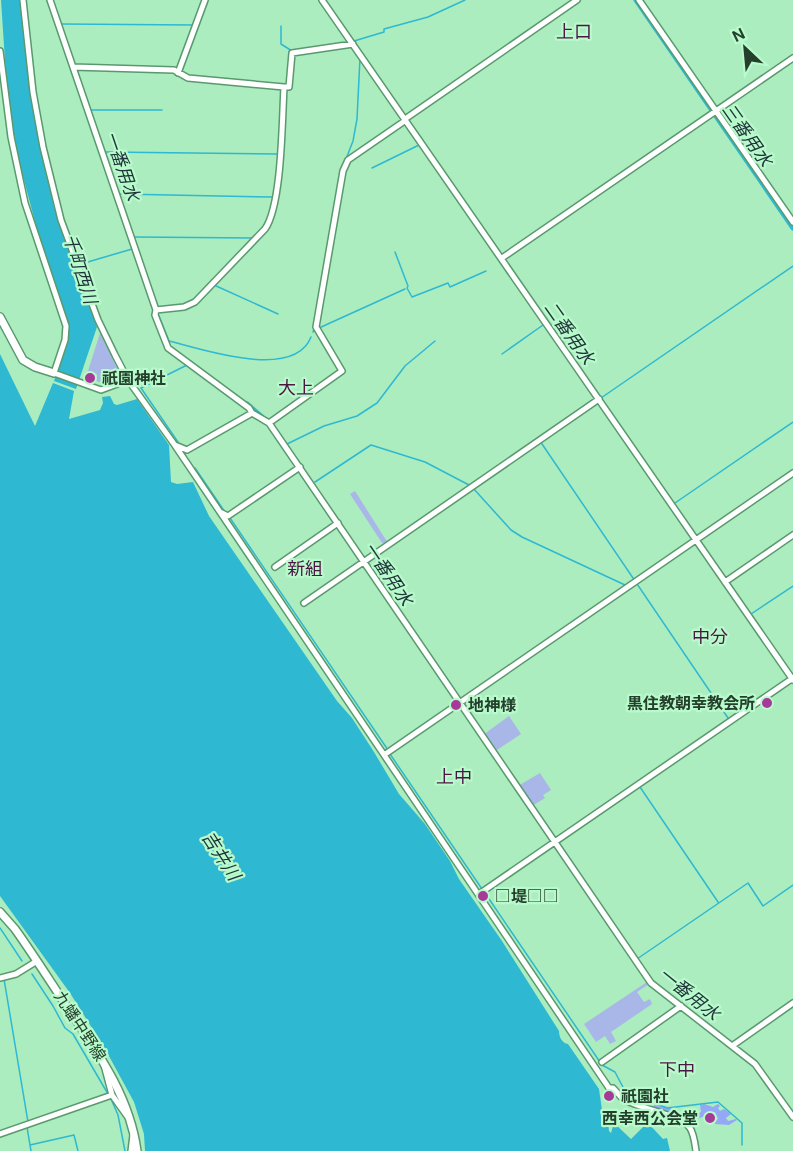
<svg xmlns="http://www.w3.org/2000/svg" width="793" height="1151" viewBox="0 0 793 1151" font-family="'DM Sans','Noto Sans JP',sans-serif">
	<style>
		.green { fill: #a9b6e8 }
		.forest { fill: #95a7f7 }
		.water { fill: #2eb8d2 }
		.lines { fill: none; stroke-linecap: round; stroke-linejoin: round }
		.stream { stroke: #2eb8d2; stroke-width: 1.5 }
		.canal { stroke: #2eb8d2; stroke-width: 5 }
		.street-casing { stroke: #5a996f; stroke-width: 8 }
		.secondary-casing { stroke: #5a996f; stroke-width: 10 }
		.street { stroke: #fff; stroke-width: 5 }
		.secondary { stroke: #fff; stroke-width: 7 }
		.poi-dot { fill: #a73a99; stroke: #b8facb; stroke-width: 2 }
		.labels { text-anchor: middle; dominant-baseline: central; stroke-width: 4.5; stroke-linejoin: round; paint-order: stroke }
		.poi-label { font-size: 16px; font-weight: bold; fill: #243f2c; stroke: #b8facb; text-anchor: start }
		.street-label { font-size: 16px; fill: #243f2c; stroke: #b8facb }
		.neighbourhood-label { font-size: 18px; fill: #4b1644; stroke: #b8facb }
		.water-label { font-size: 18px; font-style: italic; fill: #1e3439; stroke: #b8facb }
	</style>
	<rect width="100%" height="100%" fill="#abedbe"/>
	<path class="green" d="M100,333L118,370L116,380L103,383L96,381L97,374L88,371Z
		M355,491L386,540L390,542L382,543L350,494Z
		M509,716L521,734L494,752L483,735Z
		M540,773L551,790L543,795L545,798L532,806L518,786Z
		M647,982L649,984L637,992L644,1002L650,999L652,1004L611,1032L616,1041L610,1044L605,1036L596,1042L584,1024Z"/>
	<path class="forest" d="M655,1104L674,1109L687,1118L701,1112L700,1105L704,1104L713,1107L718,1104L720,1106L718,1108L720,1111L724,1109L731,1114L726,1118L728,1121L736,1119L737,1120L729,1125L715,1124V1121L718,1119L715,1112L692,1121L685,1122L653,1107Z"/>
	<path class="water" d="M1,0H21L30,87L41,151L54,207L97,327L76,389L54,381L67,342L68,325L38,233L20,165L13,130L6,76Z
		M0,354L35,426L53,383L74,391L69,419L100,410L103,403L102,397L110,396L114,404L117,405L137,399L169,445L171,482L177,484L193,482L209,516L337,701L352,718L374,752L399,794L425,824L450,861L459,879L502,941L559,1031C559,1037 562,1043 568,1044L599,1089L602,1110L607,1114L609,1131L611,1133L614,1123L631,1139L646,1124L648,1123L663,1139L667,1138L670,1151H145L144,1134L134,1102L104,1047L70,993L0,896Z"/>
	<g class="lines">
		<path class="stream" d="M61,24L194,25
			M281,26V44L292,51
			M354,41L384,32V29L428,17L465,0
			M91,110H162
			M106,152L277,154
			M346,159L353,141L357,119L360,58
			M372,168L419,145
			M120,194L272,197
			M134,237L253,238
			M395,252L408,286L407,288L412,297L448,283L450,287L486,271
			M81,264L132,249
			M214,285L278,314
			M157,316H159L169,341C201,349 294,381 311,337
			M319,328L405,289
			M313,332L314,329
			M502,354L543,325
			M601,398L793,266
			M540,441L728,718
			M287,444L324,426L357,416L377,403L405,366L435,341
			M180,445L141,388L187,365
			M195,468L225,512
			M315,482L371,445L425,462L469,485
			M473,488L511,530L522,537L625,585
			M675,503L793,422
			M230,518L388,750
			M751,614L793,586
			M390,754L482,889
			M640,787L718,902
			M485,893L602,1065L615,1072L625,1091L667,1108L718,1102L742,1123V1145
			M0,928L22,961
			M637,959L748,883L763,906L793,885
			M32,974L53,1006L65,1028L73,1034L108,1094
			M4,979L28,1122
			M111,1099L118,1115L125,1151
			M27,1127L31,1151
			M30,1145L74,1135L78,1151"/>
		<path class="canal" d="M636,0L793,228
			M247,404L262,417"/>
		<defs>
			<path id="street" d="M23,0L33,92L43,147L61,220L98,320L115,355L128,380L174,444L609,1088H613C616,1091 619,1095 622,1098C637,1109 681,1114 690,1128C694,1134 695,1144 696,1151
				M50,0L156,310L155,315L168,348L249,408L252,413L269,423L651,983L755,1064L793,1117
				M322,0L793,680
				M639,0L793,222
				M0,51L11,137L25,203L66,326L65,340L54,373L101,390L128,380
				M73,67L174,70L188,78L284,87
				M178,73L205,0
				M405,119L577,0
				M502,258L793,58
				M156,310L184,307L195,302L265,229C282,205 282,121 284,87H289L292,53L353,44
				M269,423L342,371L316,327L343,171L348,160L406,120
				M175,445L187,450L252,413
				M220,512L228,516L300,467
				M275,567L338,523
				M725,582L793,535
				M304,603L599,399
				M384,755L793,473
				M479,894L793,678
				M0,978L16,974L37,961
				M732,1046L793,1003
				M602,1062L681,1006
				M104,1065L112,1095L127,1116
				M0,1134L112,1095
				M131,1151L133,1135"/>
			<path id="secondary" d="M0,317L23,360L35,367L54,373
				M0,912L15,929C35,957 53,986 72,1014C101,1057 130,1099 137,1151"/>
		</defs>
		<use href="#street" class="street-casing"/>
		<use href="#secondary" class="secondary-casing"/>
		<use href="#street" class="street"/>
		<use href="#secondary" class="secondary"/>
	</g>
	<g class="poi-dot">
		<circle cx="90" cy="378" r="6"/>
		<circle cx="767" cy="703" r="6"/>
		<circle cx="456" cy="705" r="6"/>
		<circle cx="483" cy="896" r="6"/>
		<circle cx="609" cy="1096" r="6"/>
		<circle cx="710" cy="1118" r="6"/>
	</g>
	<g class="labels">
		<g class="poi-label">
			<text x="102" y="378">祇園神社</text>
			<text x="755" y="703" text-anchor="end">黒住教朝幸教会所</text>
			<text x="468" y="705">地神様</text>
			<text x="495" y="896">□堤□□</text>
			<text x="621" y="1096">祇園社</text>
			<text x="698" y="1118" text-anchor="end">西幸西公会堂</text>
		</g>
		<g class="street-label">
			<text transform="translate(80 1026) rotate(57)">九蟠中野線</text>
		</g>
		<g class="neighbourhood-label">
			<text x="574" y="32">上口</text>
			<text x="296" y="388">大上</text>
			<text x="305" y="569">新組</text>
			<text x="710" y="637">中分</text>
			<text x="454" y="777">上中</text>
			<text x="677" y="1070">下中</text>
		</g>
		<g class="water-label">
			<text transform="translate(747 135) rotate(55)">三番用水</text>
			<text transform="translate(122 166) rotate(71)">一番用水</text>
			<text transform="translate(80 269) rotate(72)">千町西川</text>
			<text transform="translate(569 333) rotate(55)">二番用水</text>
			<text transform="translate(388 574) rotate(56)">一番用水</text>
			<text transform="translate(221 856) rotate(57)">吉井川</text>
			<text transform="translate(689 994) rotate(39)">一番用水</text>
		</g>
	</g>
	<g transform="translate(745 48) rotate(334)" stroke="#b8facb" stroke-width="4.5" paint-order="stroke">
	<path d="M0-4.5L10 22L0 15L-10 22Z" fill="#243f2c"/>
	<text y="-9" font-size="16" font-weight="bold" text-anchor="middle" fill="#243f2c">N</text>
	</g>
</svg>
